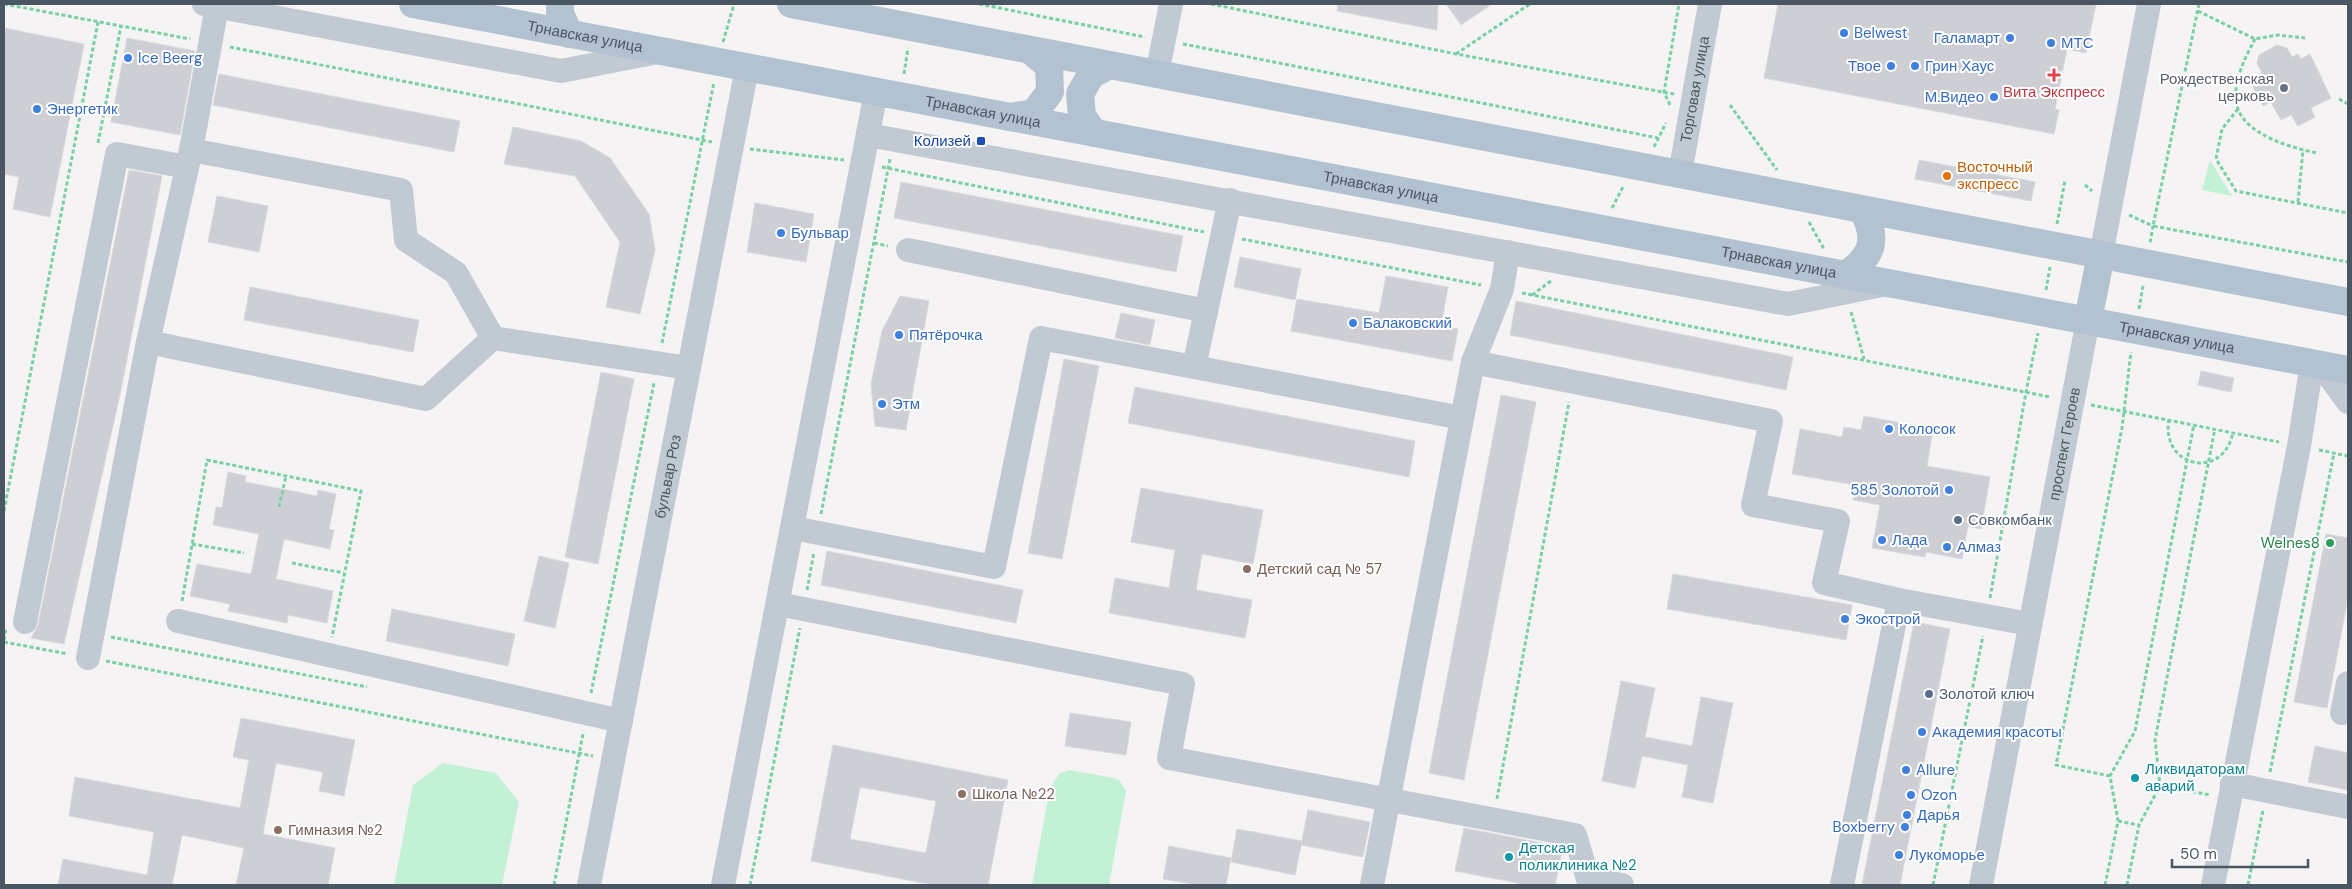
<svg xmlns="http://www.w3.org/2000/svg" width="2352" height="889" viewBox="0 0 2352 889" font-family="'DM Sans',sans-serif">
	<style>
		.green { fill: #c3f1d5 }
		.building { fill: #cdcfd5; stroke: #d7d9de; fill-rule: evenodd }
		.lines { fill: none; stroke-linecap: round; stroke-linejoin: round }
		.path { stroke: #7ad0a6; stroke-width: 3; stroke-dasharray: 4 2.5; stroke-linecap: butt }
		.minor { stroke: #c1cad2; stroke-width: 24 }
		.major { stroke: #b3c2d1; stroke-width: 28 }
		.shop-dot { fill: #3f7fe0; stroke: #fff; stroke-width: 2 }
		.health-dot { fill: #e0444e; stroke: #fff; stroke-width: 2 }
		.worship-dot { fill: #6b7280; stroke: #fff; stroke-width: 2 }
		.transit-dot { fill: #1a4fb4; stroke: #fff; stroke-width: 2 }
		.food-dot { fill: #e8710a; stroke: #fff; stroke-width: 2 }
		.service-dot { fill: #5c6f8a; stroke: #fff; stroke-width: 2 }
		.leisure-dot { fill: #2e9e5b; stroke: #fff; stroke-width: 2 }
		.education-dot { fill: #8d6e63; stroke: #fff; stroke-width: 2 }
		.culture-dot { fill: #0f9aa8; stroke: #fff; stroke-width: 2 }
		.labels { text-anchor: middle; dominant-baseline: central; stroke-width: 4; stroke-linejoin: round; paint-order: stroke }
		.shop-label { font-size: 15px; fill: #366cbe; stroke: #fff; text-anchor: start }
		.street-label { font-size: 15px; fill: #4a5661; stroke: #fff }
		.worship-label { font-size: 15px; fill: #5b616d; stroke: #fff; text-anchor: end }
		.health-label { font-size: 15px; fill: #be3a42; stroke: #fff }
		.transit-label { font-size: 15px; fill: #164399; stroke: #fff; text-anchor: end }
		.food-label { font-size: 15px; fill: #c56008; stroke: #fff; text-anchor: start }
		.service-label { font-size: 15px; fill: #4e5e75; stroke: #fff; text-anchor: start }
		.leisure-label { font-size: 15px; fill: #27864d; stroke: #fff; text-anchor: end }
		.education-label { font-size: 15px; fill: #785e54; stroke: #fff; text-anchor: start }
		.culture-label { font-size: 15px; fill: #0d838f; stroke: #fff; text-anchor: start }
	</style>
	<rect width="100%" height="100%" fill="#f5f3f3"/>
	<path class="green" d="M2210,160L2232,196L2202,190Z
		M443,763L496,773L519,802L502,885H394L413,785Z
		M1069,770L1109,777L1119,780L1126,791L1109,885H1032L1050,788L1060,773Z"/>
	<path class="building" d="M1338,4H1438L1437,30L1337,11Z
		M1446,4H1492L1461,25Z
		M1778,4H2096L2086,53L2067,49L2055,109L2059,110L2054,134L1764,78Z
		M4,28L84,44L50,217L13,209L19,177L4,174Z
		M127,38L195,51L180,135L111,122Z
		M2277,45L2287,48L2292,57L2298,54L2301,59L2310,54L2331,98L2311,108L2315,117L2298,126L2291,115L2281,120L2271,102L2263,106L2252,85L2260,80L2257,75L2262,73L2257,63L2259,55Z
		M219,74L460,121L454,152L213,105Z
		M513,127L581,141L610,158L649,214L655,250L640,314L606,307L620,242L575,176L504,164Z
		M1919,160L2035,182L2031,201L1915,179Z
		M129,170L162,176L121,390L64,644L31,638L38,625Z
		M901,182L1183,236L1176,272L894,218Z
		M217,196L268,206L259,252L208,242Z
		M755,203L814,214L806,262L747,252Z
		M1240,257L1301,269L1295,300L1234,287Z
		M1386,276L1448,287L1441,326L1458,329L1452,361L1291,331L1297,299L1379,313Z
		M250,287L419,320L413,352L244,320Z
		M900,296L929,301L906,430L875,426L871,384L882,331Z
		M1516,301L1793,357L1786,390L1510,335Z
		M1121,313L1155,320L1150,345L1115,338Z
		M1064,359L1099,366L1062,559L1028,553Z
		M2201,371L2234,378L2231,392L2198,385Z
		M601,372L634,379L598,564L565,557Z
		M1135,387L1415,441L1409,477L1128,423Z
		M1501,395L1536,402L1464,780L1429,773Z
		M1864,416L1933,429L1927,466L1990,477L1981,529L1968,526L1962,559L1926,552L1925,557L1872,548L1880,505L1853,500L1855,485L1792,474L1800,429L1842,437L1844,427L1861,430Z
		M228,472L246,476L245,482L282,489L317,496L318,490L336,494L329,529L334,530L330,549L284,539L276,579L333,591L327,623L288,615L287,623L228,611L230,604L190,596L197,564L251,574L259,534L213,525L216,507L222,508Z
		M1141,488L1263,510L1253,564L1202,554L1196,590L1252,600L1245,638L1109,613L1115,578L1169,588L1175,550L1131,542Z
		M2326,534L2348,538V598L2327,708L2294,702Z
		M827,551L1023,590L1016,623L821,585Z
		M539,556L569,563L555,628L524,621Z
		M1673,574L1852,605L1846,640L1667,609Z
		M392,609L515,634L508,666L386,641Z
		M1914,622L1950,629L1900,885H1862Z
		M1621,681L1655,688L1645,737L1692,746L1701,697L1733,703L1713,803L1682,797L1688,765L1642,756L1635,788L1602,781Z
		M1070,713L1131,722L1126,755L1065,746Z
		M241,718L355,740L344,796L319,791L323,772L276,763L263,834L335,848L328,885H236L244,848L182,835L172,885H58L63,859L147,875L154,832L69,816L75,777L240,808L249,760L233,757Z
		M833,745L1008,780L988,885H933L811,861ZM860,787L936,801L926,853L850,839Z
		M2315,746L2348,753V790L2308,782Z
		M1308,810L1370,822L1363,857L1301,845Z
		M1464,828L1563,847L1555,885H1517L1518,883L1455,871Z
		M1237,829L1302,841L1295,875L1231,862Z
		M1169,846L1231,858L1226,885H1197L1163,879Z"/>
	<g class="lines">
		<path class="path" d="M4,4L190,39
			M979,4L1145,37
			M1211,4L1456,54L1674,94
			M2199,4L2153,226L2348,262
			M2198,11L2255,39L2278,35L2305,38
			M2255,39C2245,58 2230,86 2238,109C2247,135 2292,148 2317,153
			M723,42L734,4
			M1183,44L1658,138
			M230,47L712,142
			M1456,54L1530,4
			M904,74L908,48
			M2339,99L2348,104
			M1670,105L1664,92L1679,4
			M1730,105L1777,170
			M2238,109L2222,129L2216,159L2236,191L2348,213
			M98,143L121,26
			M1654,147L1666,123
			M750,149L844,160
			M882,167L1204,232
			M2085,185L2092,191
			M2298,202L2303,150
			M1612,208L1624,185
			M2129,215L2153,226L2150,243
			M1809,222L1824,249
			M2057,224L2065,180
			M1242,239L1481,285
			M874,243L888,246
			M2046,290L2050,267
			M1522,293L2050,397
			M1532,295L1551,281
			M2139,309L2143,286
			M1851,312L1864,359
			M662,343L714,82
			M2091,405L2279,442
			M2169,419C2160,468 2224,481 2233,432
			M2319,450L2348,456
			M279,507L286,476
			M4,511L98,22
			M821,514L890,159
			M192,544L244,553
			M292,563L344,573
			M807,590L814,552
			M1990,598L2026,392L2038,333
			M182,601L207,460L361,491L332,637
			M111,637L367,687
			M4,640L6,628
			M4,642L68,654
			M106,661L593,756
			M591,693L654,383
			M2270,772L2334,453
			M2110,776L2056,765L2122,428L2131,352
			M2160,786L2211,795
			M1497,799L1569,402
			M2118,821L2139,825
			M554,885L583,734
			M750,885L800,628
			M1933,885L1983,636
			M2105,885L2118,821L2110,776L2135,731L2194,424
			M2127,885L2139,825L2160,786L2155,740L2215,428
			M2248,885L2263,810"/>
		<g class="minor">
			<path d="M204,4L561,71L658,52"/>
			<path d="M1157,74L1171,4"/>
			<path d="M868,135L1788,304L1887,284"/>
			<path d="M191,150L401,190L406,240L456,273L493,338L689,368"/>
			<path id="s1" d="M1680,174L1710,4"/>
			<path d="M908,250L1206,311"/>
			<path d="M2101,255L2149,4"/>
			<path d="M148,342L426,399L493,338"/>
			<path d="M1473,362L1771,421L1753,505L1838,521L1824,583L1899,600L2030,624"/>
			<path d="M2321,365L2348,402"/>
			<path d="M1194,367L1230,200"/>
			<path d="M793,528L994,567L1041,338L1462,418"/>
			<path d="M778,604L1183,684L1169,758L1575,835L1588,879L1622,885"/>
			<path d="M178,621L621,721"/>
			<path d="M25,622L117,154L187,167"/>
			<path d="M88,658L148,342L191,150L217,6"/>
			<path d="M2342,713L2348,683"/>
			<path d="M2232,784L2348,807"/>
			<path id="s2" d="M589,885L747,68"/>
			<path d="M723,885L876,92"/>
			<path d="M1372,885L1473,362L1502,289L1508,252"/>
			<path d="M1842,885L1899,600"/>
			<path id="s3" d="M1981,885L2088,320"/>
			<path d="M2213,885L2299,446L2312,363"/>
		</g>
		<g class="major">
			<path id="s4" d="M413,4L2348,370"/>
			<path d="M560,4V13L569,34"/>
			<path d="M791,4L2348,302"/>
			<path d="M1010,117L1034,113L1050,92L1049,66L1030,50"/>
			<path d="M1094,133L1082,116L1080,94L1091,75L1109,65"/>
			<path d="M1847,274C1873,256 1878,239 1863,210"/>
			<path d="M2088,320L2101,255"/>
		</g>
	</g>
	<g class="shop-dot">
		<circle cx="1844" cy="33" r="5"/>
		<circle cx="2010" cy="38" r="5"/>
		<circle cx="2051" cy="43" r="5"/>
		<circle cx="128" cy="58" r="5"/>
		<circle cx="1891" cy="66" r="5"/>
		<circle cx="1915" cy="66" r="5"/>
		<circle cx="1994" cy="97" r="5"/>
		<circle cx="37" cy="109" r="5"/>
		<circle cx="781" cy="233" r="5"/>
		<circle cx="1353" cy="323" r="5"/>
		<circle cx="899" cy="335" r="5"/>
		<circle cx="882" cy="404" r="5"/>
		<circle cx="1889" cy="429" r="5"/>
		<circle cx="1949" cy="490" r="5"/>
		<circle cx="1882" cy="540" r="5"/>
		<circle cx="1947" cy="547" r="5"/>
		<circle cx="1845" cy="619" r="5"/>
		<circle cx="1922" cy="732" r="5"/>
		<circle cx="1906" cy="770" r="5"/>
		<circle cx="1911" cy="795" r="5"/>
		<circle cx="1907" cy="815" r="5"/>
		<circle cx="1905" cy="827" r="5"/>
		<circle cx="1899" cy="855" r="5"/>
	</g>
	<path class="health-dot" d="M2051.5 67.5h5v5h5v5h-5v5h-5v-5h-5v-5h5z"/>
	<circle class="worship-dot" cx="2284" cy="88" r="5"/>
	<rect class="transit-dot" x="976" y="136" width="10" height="10" rx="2.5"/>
	<circle class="food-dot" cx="1947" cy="176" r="5"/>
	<g class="service-dot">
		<circle cx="1958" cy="520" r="5"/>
		<circle cx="1929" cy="694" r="5"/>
	</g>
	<circle class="leisure-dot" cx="2330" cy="543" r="5"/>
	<g class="education-dot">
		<circle cx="1247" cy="569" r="5"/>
		<circle cx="962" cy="794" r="5"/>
		<circle cx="278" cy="830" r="5"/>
	</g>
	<g class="culture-dot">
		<circle cx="2135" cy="778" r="5"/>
		<circle cx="1509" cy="857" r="5"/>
	</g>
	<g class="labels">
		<g class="shop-label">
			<text x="1854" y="33">Belwest</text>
			<text x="2000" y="38" text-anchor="end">Галамарт</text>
			<text x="2061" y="43">МТС</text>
			<text x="138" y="58">Ice Beerg</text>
			<text x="1881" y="66" text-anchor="end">Твое</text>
			<text x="1925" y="66">Грин Хаус</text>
			<text x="1984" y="97" text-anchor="end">М.Видео</text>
			<text x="47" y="109">Энергетик</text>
			<text x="791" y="233">Бульвар</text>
			<text x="1363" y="323">Балаковский</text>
			<text x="909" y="335">Пятёрочка</text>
			<text x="892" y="404">Этм</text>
			<text x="1899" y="429">Колосок</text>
			<text x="1939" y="490" text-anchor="end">585 Золотой</text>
			<text x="1892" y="540">Лада</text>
			<text x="1957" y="547">Алмаз</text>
			<text x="1855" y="619">Экострой</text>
			<text x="1932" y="732">Академия красоты</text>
			<text x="1916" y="770">Allure</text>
			<text x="1921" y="795">Ozon</text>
			<text x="1917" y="815">Дарья</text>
			<text x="1895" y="827" text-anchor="end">Boxberry</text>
			<text x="1909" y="855">Лукоморье</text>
		</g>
		<g class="street-label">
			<text stroke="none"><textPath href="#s4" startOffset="175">Трнавская улица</textPath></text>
			<text stroke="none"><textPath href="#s1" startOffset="86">Торговая улица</textPath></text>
			<text stroke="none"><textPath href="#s4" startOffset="580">Трнавская улица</textPath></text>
			<text stroke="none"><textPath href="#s4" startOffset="985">Трнавская улица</textPath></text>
			<text stroke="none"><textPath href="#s4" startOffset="1390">Трнавская улица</textPath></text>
			<text stroke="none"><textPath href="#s4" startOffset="1795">Трнавская улица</textPath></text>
			<text stroke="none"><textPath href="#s3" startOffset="449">проспект Героев</textPath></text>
			<text stroke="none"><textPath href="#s2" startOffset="416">бульвар Роз</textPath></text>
		</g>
		<g class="worship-label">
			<text x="2274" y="79">Рождественская<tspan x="2274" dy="17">церковь</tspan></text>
		</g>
		<g class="health-label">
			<text x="2054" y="92">Вита Экспресс</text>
		</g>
		<g class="transit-label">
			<text x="971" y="141">Колизей</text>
		</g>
		<g class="food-label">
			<text x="1957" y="167">Восточный<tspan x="1957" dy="17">экспресс</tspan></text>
		</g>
		<g class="service-label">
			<text x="1968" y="520">Совкомбанк</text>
			<text x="1939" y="694">Золотой ключ</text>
		</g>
		<g class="leisure-label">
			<text x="2320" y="543">Welnes8</text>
		</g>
		<g class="education-label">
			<text x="1257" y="569">Детский сад № 57</text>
			<text x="972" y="794">Школа №22</text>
			<text x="288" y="830">Гимназия №2</text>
		</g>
		<g class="culture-label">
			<text x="2145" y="769">Ликвидаторам<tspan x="2145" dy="17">аварий</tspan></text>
			<text x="1519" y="848">Детская<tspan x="1519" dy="17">поликлиника №2</tspan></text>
		</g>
	</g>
	<rect width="2352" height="889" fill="none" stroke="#4a5661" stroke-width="10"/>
	<path d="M2172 859v8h136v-8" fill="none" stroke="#4a5661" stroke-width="2.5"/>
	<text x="2180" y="859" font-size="15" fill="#4a5661" stroke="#ffffff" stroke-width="4" paint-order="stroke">50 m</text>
</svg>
